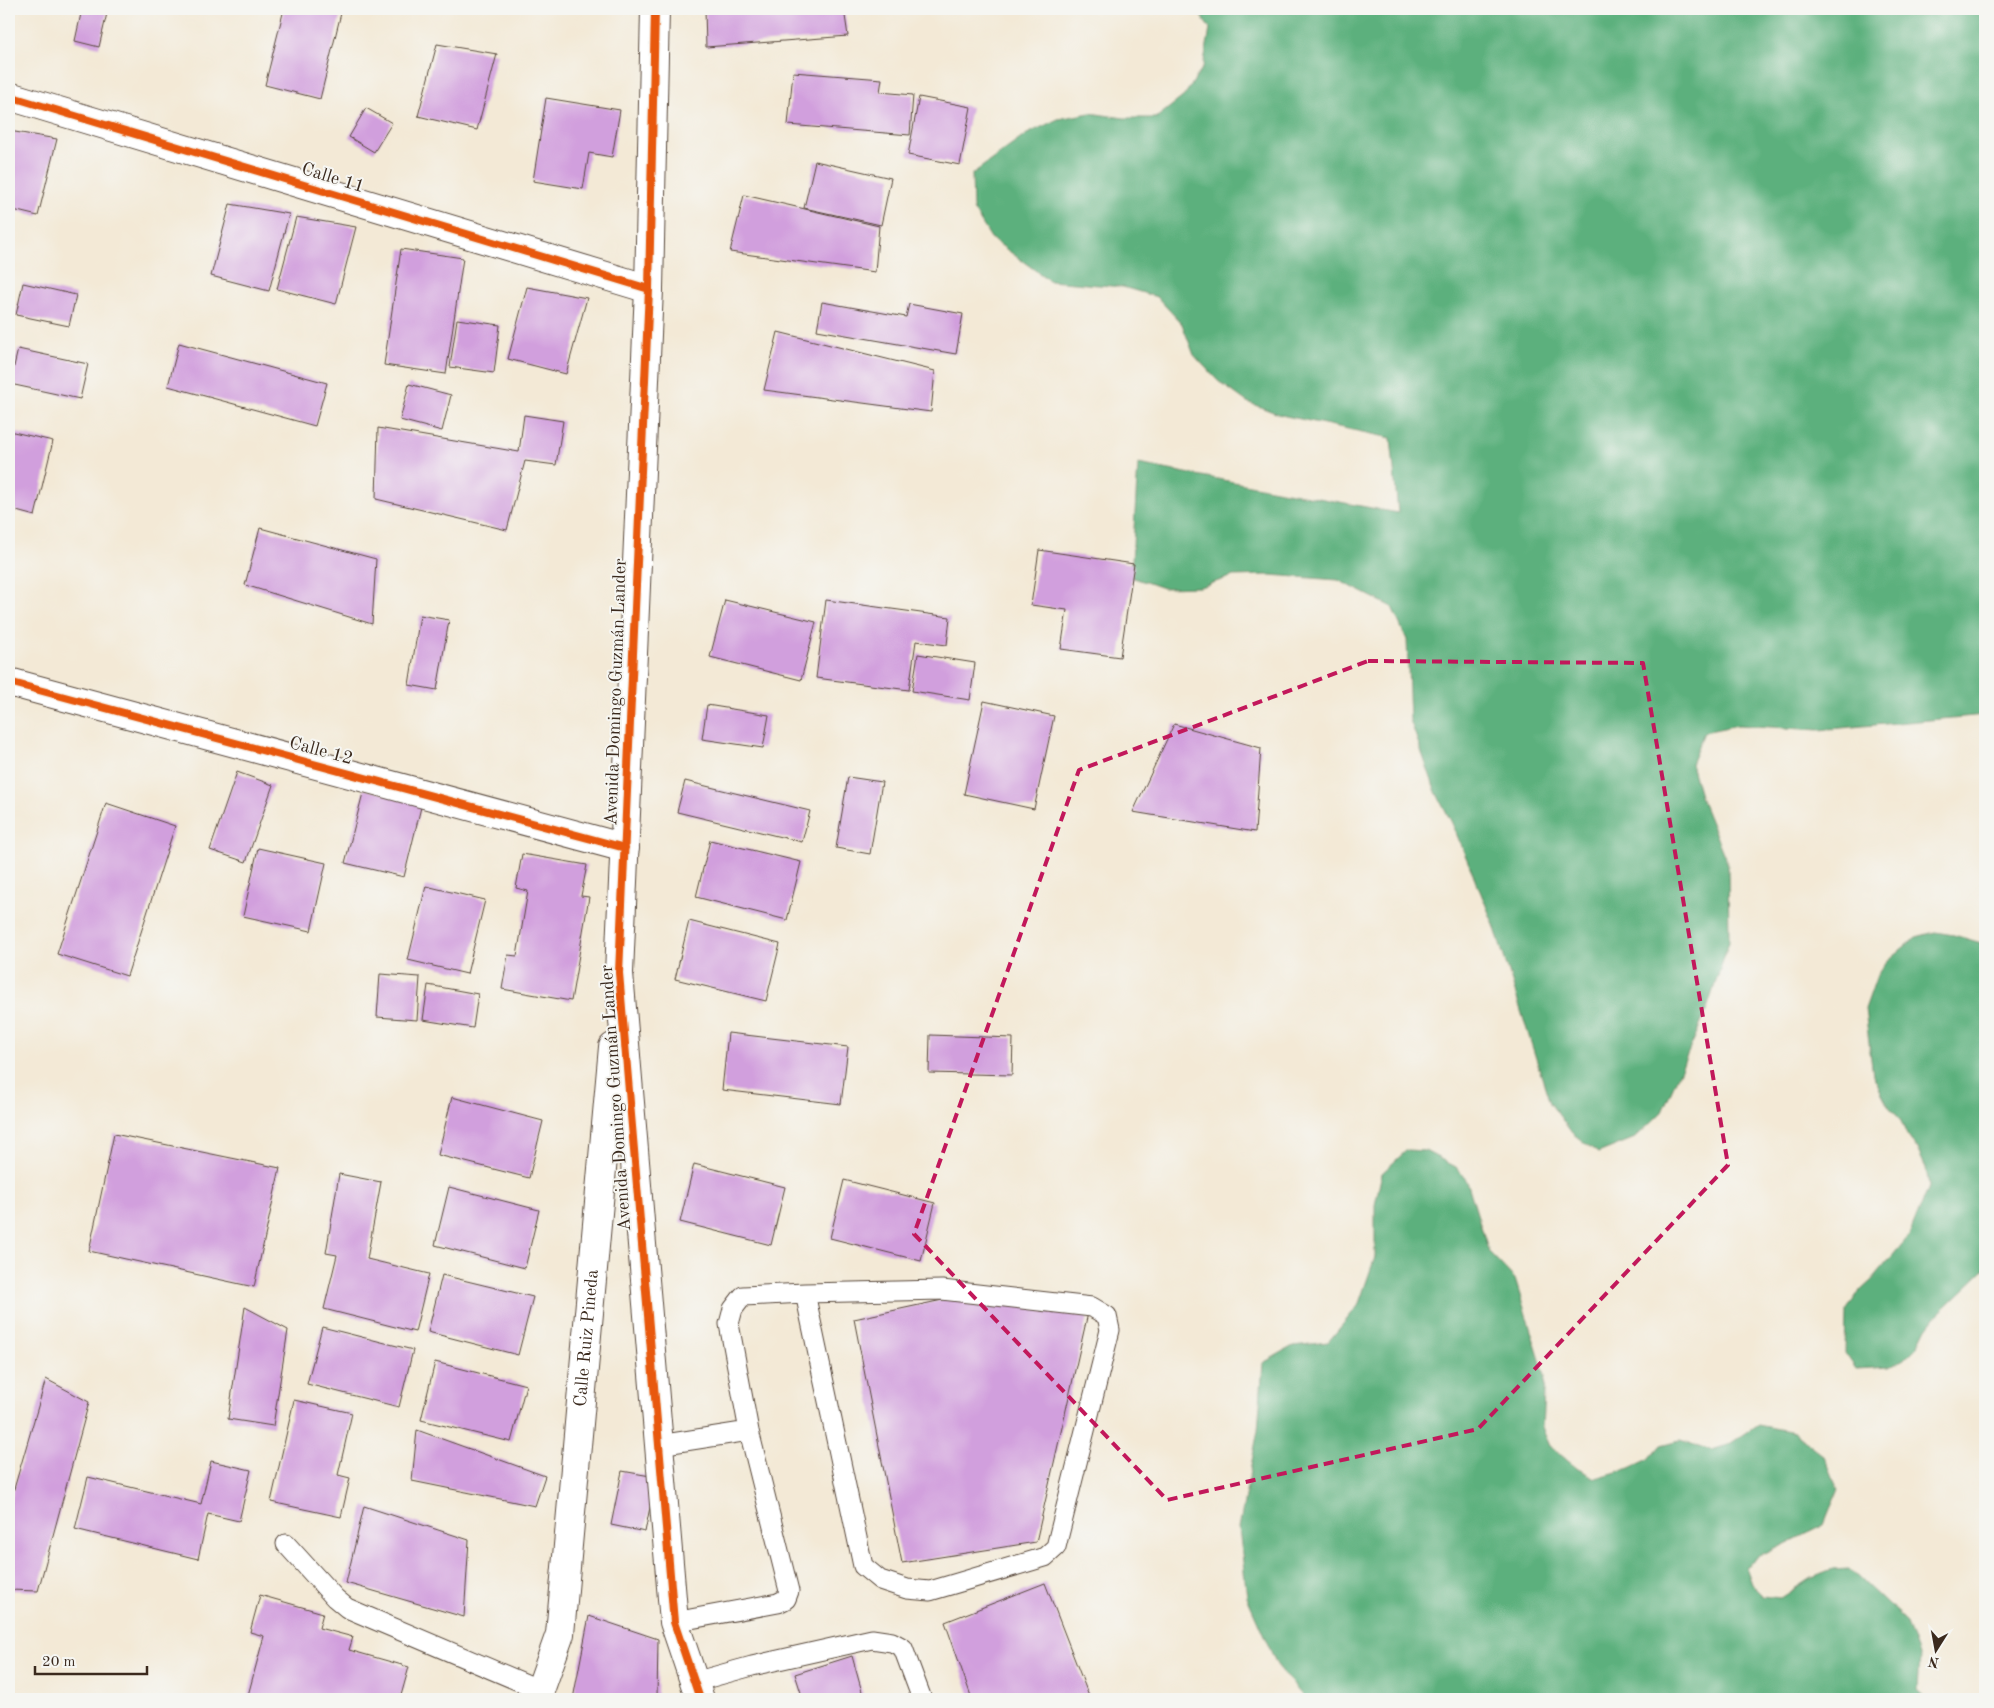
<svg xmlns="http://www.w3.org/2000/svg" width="1994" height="1708" viewBox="0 0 1994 1708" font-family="'Old Standard TT',serif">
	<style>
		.forest { fill: #5cb07d; stroke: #4c6d4e }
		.building { fill: #d19fdd }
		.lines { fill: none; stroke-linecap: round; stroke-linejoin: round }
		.service-casing { stroke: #57473a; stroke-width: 21 }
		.minor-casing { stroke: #57473a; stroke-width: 30 }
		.service { stroke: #fff; stroke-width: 19 }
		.minor { stroke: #fff; stroke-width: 28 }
		.cycleway-casing { stroke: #f6f6f2; stroke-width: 11 }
		.cycleway { stroke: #e8590c; stroke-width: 8 }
		.marked { fill: none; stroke: #c2185b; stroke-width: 4; stroke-dasharray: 10 6; stroke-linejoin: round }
		.labels { text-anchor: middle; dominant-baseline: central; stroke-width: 4; stroke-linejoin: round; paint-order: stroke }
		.street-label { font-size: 18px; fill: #3b2a1e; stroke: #f6f6f2 }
	</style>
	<rect width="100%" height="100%" fill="#f6f6f2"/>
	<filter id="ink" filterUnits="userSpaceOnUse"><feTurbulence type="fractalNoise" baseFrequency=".02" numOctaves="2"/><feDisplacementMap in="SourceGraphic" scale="10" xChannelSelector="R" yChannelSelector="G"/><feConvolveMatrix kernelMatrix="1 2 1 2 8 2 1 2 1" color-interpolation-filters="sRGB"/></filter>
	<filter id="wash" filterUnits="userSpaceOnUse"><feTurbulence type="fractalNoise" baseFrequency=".0096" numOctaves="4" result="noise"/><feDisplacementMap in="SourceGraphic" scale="20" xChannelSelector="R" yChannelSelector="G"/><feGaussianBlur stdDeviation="1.12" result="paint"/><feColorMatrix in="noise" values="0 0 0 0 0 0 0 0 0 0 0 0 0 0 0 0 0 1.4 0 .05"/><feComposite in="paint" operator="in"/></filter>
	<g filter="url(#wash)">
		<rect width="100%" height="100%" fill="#f3e9d6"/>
		<path class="forest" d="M1196,9H1985V715L1819,730L1738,725L1704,732L1691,764L1700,796L1728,865L1729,942L1706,1012L1662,1112L1635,1138L1598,1153L1572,1133L1550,1103L1494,925L1452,823L1436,792L1410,720L1407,640L1392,607L1338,580L1270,575L1234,576L1200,587L1163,588L1131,577L1138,464L1398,513L1391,438L1281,415L1247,402L1218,381L1194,355L1182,324L1157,297L1123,287L1050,281L991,238L973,209L972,174L1027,134L1058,119L1090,113L1124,118H1156L1184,96L1203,67L1210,29Z
			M1935,932L1954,935L1985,944V1269L1937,1315L1927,1328L1918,1346L1905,1359L1890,1367L1856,1369L1845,1353L1846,1311L1858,1293L1872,1280L1909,1236L1929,1186L1926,1168L1917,1149L1907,1135L1900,1119L1889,1107L1873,1076L1865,1009L1877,975L1887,961L1916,937Z
			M1407,1150L1425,1151L1456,1167L1467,1181L1489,1252L1515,1279L1545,1376L1542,1428L1550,1446L1578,1469L1596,1478L1630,1468L1649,1459L1661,1445L1680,1440L1712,1450L1728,1445L1758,1425L1794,1432L1824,1456L1838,1490L1824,1525L1759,1557L1745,1567L1751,1584L1763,1596L1780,1598L1811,1578L1831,1570L1850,1569L1907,1623L1919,1656L1917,1690L1927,1699H1305L1277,1665L1247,1597L1239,1528L1258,1430L1263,1363L1293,1346L1328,1342L1358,1306L1375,1257V1205L1382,1173Z"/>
		<g id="blocks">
			<path class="building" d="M9,9H12L10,21H9Z
				M82,9H108L99,47L75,41Z
				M284,9H342L320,99L265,85Z
				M705,9H844L848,36L706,47Z
				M1092,9H1103V12Z
				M437,44L497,54L477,130L418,116Z
				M793,72L882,79L880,92L913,95L910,135L788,125Z
				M919,97L971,107L960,165L908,155Z
				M546,98L620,110L612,157L589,153L583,189L533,181Z
				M366,108L392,123L374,152L349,137Z
				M9,131L57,139L38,216L9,209Z
				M815,161L891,178L881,225L804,208Z
				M744,195L879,226L875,272L730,252Z
				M230,204L289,214L269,291L211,276Z
				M296,217L356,227L336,304L277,289Z
				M401,249L463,258L446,374L384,365Z
				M23,283L76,295L69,326L16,315Z
				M527,287L587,298L566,374L508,359Z
				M822,302L906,317L909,304L963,314L956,354L817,330Z
				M457,319L500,325L494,373L450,367Z
				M778,332L935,371L931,412L764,390Z
				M179,343L327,383L315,426L168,386Z
				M18,349L88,364L80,399L10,384Z
				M409,384L451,395L442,431L400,420Z
				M524,415L563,421L556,465L525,461L507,530L376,499L378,428L519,452Z
				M9,431L53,441L35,516L9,509Z
				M260,528L376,559L372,624L245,585Z
				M1039,550L1134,564L1120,657L1061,649L1067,610L1031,605Z
				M725,600L816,622L801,680L710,657Z
				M826,600L950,617L947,645L916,641L909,690L816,678Z
				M420,615L449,620L437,690L409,685Z
				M918,654L975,663L970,700L912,691Z
				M984,701L1054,716L1034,809L964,794Z
				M707,705L769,715L763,748L702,739Z
				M1174,724L1261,748L1255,832L1133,812Z
				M237,772L273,785L246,862L210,850Z
				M848,777L882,782L870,854L836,848Z
				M685,781L810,811L802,842L677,812Z
				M364,789L422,803L404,877L345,863Z
				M106,803L175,826L127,976L57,954Z
				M710,840L801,862L787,920L696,897Z
				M258,848L326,863L311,931L243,916Z
				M522,854L587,865L581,896L589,897L571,1001L502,989L508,955L517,956L528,891L516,888Z
				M426,886L485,900L467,974L408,960Z
				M689,921L780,944L766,1001L675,979Z
				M380,974L420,977L417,1020L377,1017Z
				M428,985L478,994L473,1028L423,1020Z
				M728,1033L848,1047L841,1104L722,1090Z
				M930,1035L1013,1038L1012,1075L929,1073Z
				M452,1097L543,1121L529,1178L438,1155Z
				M114,1134L280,1168L254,1287L89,1251Z
				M694,1164L785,1187L771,1245L680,1222Z
				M339,1174L381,1182L367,1259L429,1274L415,1332L324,1309L337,1255L326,1253Z
				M844,1180L935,1203L921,1261L830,1238Z
				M449,1187L539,1210L525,1268L435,1245Z
				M442,1275L533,1297L518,1355L428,1332Z
				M961,1296L1088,1313L1036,1542L902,1563L854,1319Z
				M245,1307L288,1330L273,1426L228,1419Z
				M322,1327L413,1350L399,1407L307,1384Z
				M435,1362L526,1385L511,1442L421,1420Z
				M46,1379L89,1402L38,1591L9,1590V1506Z
				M294,1400L352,1413L338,1475L350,1478L341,1517L271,1502Z
				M417,1430L545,1476L535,1506L412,1481Z
				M211,1461L251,1470L239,1521L208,1514L198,1559L75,1529L88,1477L201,1504Z
				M622,1471L656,1477L645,1532L611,1525Z
				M364,1506L469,1540L464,1617L346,1583Z
				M1045,1583L1090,1699H972L945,1622Z
				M260,1595L323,1613L319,1628L353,1637L349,1650L409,1667L400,1699H247L264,1636L250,1632Z
				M589,1616L658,1639L657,1699H573Z
				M852,1656L864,1699H803L795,1674Z"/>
		</g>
	</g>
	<g filter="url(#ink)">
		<use href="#blocks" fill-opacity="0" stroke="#57473a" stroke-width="1"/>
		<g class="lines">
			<defs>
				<path id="service" d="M659,1445L749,1431
					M286,1544L335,1598L347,1608L540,1690
					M674,1622L778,1603L786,1599L789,1591L749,1431L729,1324L733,1309L743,1296L805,1293L942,1290L1092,1307L1107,1316L1110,1330L1056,1547L1045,1557L930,1591L907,1589L880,1580L863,1566L805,1293
					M694,1682L752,1666L872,1639L892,1642L903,1648L922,1699"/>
				<g id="minor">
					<path d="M655,9L649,289L619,973L674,1622L700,1699"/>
					<path d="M9,96L649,289"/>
					<path d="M9,682L625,848"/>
					<path id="s1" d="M537,1699L560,1634L613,1047"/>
				</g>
			</defs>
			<use href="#service" class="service-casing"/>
			<use href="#minor" class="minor-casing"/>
			<use href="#service" class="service"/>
			<use href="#minor" class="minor"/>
			<defs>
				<path id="cycleway" d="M655,9L649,289L619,973L674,1622L700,1699
					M9,96L649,289
					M9,682L625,848"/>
			</defs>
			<use href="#cycleway" class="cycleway-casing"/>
			<use href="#cycleway" class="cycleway"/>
		</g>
	</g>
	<path class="marked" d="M1368,661L1643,663L1728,1165L1478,1429L1167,1500L914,1234L1079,770Z"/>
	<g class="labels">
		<g class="street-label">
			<text transform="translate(333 178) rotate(17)">Calle 11</text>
			<text transform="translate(616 692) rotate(-88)">Avenida Domingo Guzmán Lander</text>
			<text transform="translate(321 751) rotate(15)">Calle 12</text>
			<text transform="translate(616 1098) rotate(-94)">Avenida Domingo Guzmán Lander</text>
			<text stroke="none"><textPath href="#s1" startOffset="366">Calle Ruiz Pineda</textPath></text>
		</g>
	</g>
	<rect width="1994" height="1708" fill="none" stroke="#f6f6f2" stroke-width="30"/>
	<g transform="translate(1936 1650) rotate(191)" stroke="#f6f6f2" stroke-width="4" paint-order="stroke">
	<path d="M0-4L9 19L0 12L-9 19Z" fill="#3b2a1e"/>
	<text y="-8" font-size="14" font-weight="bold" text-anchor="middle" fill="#3b2a1e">N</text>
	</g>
	<path d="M35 1666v8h112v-8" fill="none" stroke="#3b2a1e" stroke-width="2.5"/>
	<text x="42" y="1666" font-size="15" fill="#3b2a1e" stroke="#f6f6f2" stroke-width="4" paint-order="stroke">20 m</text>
</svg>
